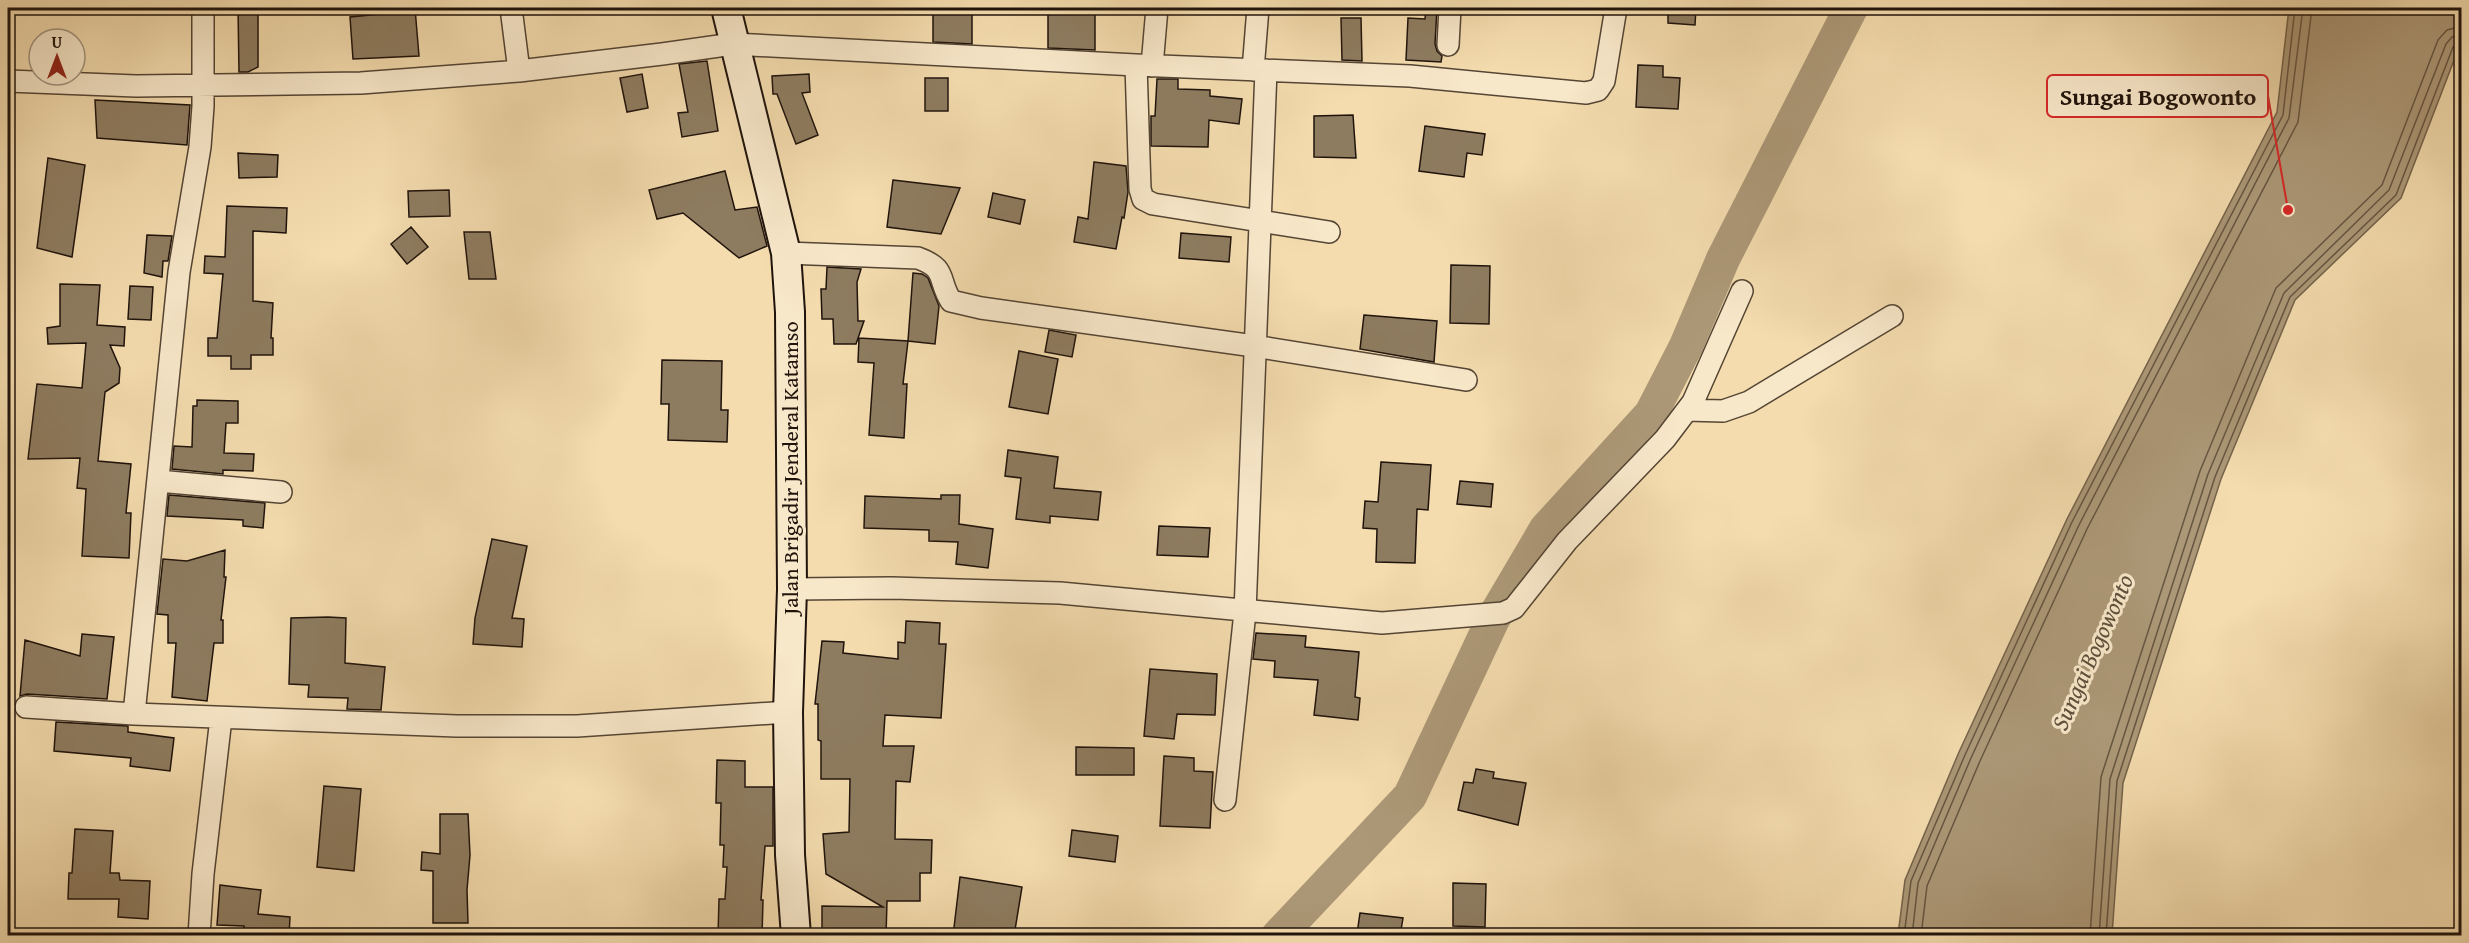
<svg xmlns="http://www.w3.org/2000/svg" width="2469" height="943" viewBox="0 0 2469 943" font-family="'Gentium Book Plus',serif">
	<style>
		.water { fill: #ac9877; stroke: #74634c; stroke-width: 1.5 }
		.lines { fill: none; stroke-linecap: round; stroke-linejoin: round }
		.shore { stroke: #665642; stroke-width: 1.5 }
		.river { stroke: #ac9877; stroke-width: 34 }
		.building { fill: #8e7c60; stroke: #1f130c; stroke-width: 1.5 }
		.minor-casing { stroke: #544534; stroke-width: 24 }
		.secondary-casing { stroke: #1f130c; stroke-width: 32 }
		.minor { stroke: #f8e8ca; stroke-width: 21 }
		.secondary { stroke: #f8e8ca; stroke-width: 28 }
		.labels { text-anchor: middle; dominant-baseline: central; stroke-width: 6; stroke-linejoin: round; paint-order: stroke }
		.street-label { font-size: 22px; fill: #1f130c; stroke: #f8e8ca }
		.water-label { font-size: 24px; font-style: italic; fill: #5e4f3c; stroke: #f8e8ca }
		.leader { fill: none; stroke: #d62828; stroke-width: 2 }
		.callout-dot { fill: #d62828; stroke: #f8e8ca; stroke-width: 2 }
		.callout { fill: #f8e8ca; stroke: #d62828; stroke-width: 2 }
		.callout-label { font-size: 24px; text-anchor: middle; font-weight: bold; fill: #1f130c }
	</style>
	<rect width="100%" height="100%" fill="#f4dcae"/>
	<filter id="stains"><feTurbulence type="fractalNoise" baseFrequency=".00333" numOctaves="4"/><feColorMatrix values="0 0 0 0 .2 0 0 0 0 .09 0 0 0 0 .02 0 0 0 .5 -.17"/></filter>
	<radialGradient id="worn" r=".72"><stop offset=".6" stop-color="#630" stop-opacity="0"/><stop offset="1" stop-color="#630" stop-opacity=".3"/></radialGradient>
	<path class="water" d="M2289,8H2461V42L2401,198L2295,300L2221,479L2123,783L2112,935H1898L1905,880L1959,752L2067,519L2277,112Z"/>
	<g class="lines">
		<path class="shore" d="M1904,936L1911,881L1965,755L2072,522L2283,115L2295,8
			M1912,936L1918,883L1971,758L2079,525L2289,118L2303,8
			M1921,936L1927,886L1980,761L2087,529L2298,122L2312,8
			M2090,936L2101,777L2200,471L2276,288L2382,185L2438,40L2447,30L2462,26
			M2099,936L2110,779L2208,474L2284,293L2389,190L2446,44L2452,37L2462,35
			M2106,936L2117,781L2215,477L2290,297L2396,195L2453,47L2462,43"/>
		<path class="river" d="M1278,936L1410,796L1493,619L1546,529L1651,414L1686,346L1723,259L1851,8"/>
	</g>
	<path class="building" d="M238,8H258V67L248,72H239Z
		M391,8H415L419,56L353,59L350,17L391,13Z
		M1048,8H1095V50L1048,48Z
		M1426,8H1437L1435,44L1437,51L1442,56L1441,62L1406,60L1408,18L1425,19Z
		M1668,8H1696L1695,25L1668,23Z
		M933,9H972V44L933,42Z
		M1341,18H1361L1362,61L1342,60Z
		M707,61L718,131L682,137L678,113L688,112L679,64Z
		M1638,65L1663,66V77L1680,78L1678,109L1636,107Z
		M642,74L648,108L627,112L620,78Z
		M809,74L810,92L802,93L818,135L796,144L777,94H773L772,76Z
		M925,78H948V111H925Z
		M1157,79H1178V89L1210,90V96L1242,99L1239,124L1209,120L1208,147L1151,146V116H1155Z
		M95,100L190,105L187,145L97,138Z
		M1353,115L1356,158L1314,157V116Z
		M1425,126L1485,134L1482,155L1467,153L1464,177L1419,171Z
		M238,153L278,155L277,177L239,178Z
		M48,158L85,165L72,257L37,248Z
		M1094,162L1126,166L1128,192L1124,218L1122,217L1116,249L1074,242L1078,217L1088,219Z
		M725,171L735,210L757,207L767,246L739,258L683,213L657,219L649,190Z
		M893,180L960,188L941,234L887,227Z
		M449,190L450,216L409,217L408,191Z
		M993,193L1025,200L1020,224L988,217Z
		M227,206L287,208L286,233L253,231V301L273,303L271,338H273V355H251V369H231V356H208V338H217L223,274L204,273L205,256L225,257Z
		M411,227L428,247L407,264L391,244Z
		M464,232H490L496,279H469Z
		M1181,233L1231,237L1229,262L1179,258Z
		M147,235L172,236L168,261H163L162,277L144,273Z
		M1451,265L1490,266L1489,324L1450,323Z
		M827,267L861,269L857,282L858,321H864L856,344H834L833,319H822L821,289H826Z
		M913,273L922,274L928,278L939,306L935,344L908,341Z
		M60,284L100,285L97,325L125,327L124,346L110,345L120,368L119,383L105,392L98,461L131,464L126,513H131L129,558L82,556L86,489L77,488L80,458L28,459L37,384L82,388L86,343L48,344L47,328L60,326Z
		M130,286L153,287L151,320L128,319Z
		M1364,315L1437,321L1434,362L1360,349Z
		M1049,330L1076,335L1072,357L1045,352Z
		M859,338L908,341L903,384H907L904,438L869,435L874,363L858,362Z
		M1019,351L1058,359L1048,414L1009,407Z
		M662,360L722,361L721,410H728L727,442L668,440L669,404H661Z
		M197,400L238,401V423H226L224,453L254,454L253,471L223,470V474L172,469L174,446L192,447L193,406H197Z
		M1008,450L1058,457L1054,488L1101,492L1098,520L1050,516V523L1016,519L1021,478L1005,476Z
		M1381,462L1431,465L1428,510L1417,509L1415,563L1376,562L1377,529L1363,528L1365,501L1378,502Z
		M1460,481L1493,484L1491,507L1457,504Z
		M169,495L265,503L263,528L243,526V520L167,516Z
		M941,495H960L959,524L993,529L988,568L956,564L958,542L929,541V530L864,528L865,496L941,499Z
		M1159,526L1210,528L1208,557L1157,555Z
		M492,539L527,546L512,618L524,619L522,647L473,644L475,618Z
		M225,550L224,577H226L221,620H223V643H214L207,701L172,697L176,643H168V615L157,614L163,559L187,561Z
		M328,617L346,618L345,663L385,667L381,710L347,709L348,698L308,697L309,685L289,684L291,618Z
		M906,621L940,623L939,644H946L941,718L885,715L883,746H914L910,782L896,781L895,839L932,840L931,873H920V901H887L886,936H822V906L883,907L826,874L823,834L849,832L850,779H821V741L818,740V704H815L822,641L844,642L843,653L898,659V642L905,643Z
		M1256,633L1306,636L1305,647L1359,652L1355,697L1360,698L1358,720L1314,715L1318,680L1274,677L1275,661L1253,659Z
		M82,634L114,637L107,699L27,694L20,696L25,640L80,656Z
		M1150,669L1217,674L1215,715L1177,714L1174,739L1144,736Z
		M56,722L128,726V732L174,738L170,771L130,766L131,758L54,751Z
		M1076,747L1134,748V775H1076Z
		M1164,756L1194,758V771L1213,772L1210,828L1160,826Z
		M717,760L745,761V787H773V846H765L761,900H763L762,936L718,935L719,899H725L727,867H723L724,845H720L721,803H716Z
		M1476,769L1494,772L1493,778L1526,783L1518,825L1458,810L1464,782L1473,783Z
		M324,786L361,789L354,871L317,867Z
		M440,814H468L470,855L467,890L468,923H433V871L421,870L422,852L440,854Z
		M75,829L113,831L110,873H119L120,880L150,881L148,919L118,917L119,899H68L69,873H72Z
		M1072,830L1118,836L1115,862L1069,856Z
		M960,877L1022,887L1014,936H953Z
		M1453,883L1486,884L1485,927L1453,926Z
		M220,885L261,890L258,914L290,917L289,936L244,934V926L217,925Z
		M1360,913L1403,918L1400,936L1357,934Z"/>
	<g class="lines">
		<defs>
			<path id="minor" d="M203,8V106L200,147L179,272L134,714L457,726H577L788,712
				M511,8L519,71
				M1448,45L1450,8
				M1136,65L1140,189L1143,199L1153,204L1329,232
				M1152,66L1157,8
				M1253,70L1258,8
				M8,81L136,86L361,83L519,71L662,54L733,44L1136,65L1410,76L1586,93L1598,90L1604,81L1616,8
				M786,253L918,258C948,269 937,279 951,301L981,308L1254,346L1466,380
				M1687,410L1723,411L1749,402L1892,316
				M158,481L281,492
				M792,589L892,588L1060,593L1382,623L1503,613L1514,608L1567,541L1665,439L1693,402L1742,291
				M26,707L134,714
				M1225,800L1245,612L1266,70
				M199,936L203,874L221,718"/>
			<path id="secondary" d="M726,8L786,253L790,312L792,589L788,712L790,855L796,936"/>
		</defs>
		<use href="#minor" class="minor-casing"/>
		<use href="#secondary" class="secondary-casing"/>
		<use href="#minor" class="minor"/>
		<use href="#secondary" class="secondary"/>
	</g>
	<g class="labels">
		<g class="street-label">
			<text transform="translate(790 468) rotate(-90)">Jalan Brigadir Jenderal Katamso</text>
		</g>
		<g class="water-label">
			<text transform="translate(2092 652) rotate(-66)">Sungai Bogowonto</text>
		</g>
	</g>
	<path class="leader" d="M2288 210L2268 96"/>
	<circle class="callout-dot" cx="2288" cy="210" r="6"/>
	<rect class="callout" x="2047" y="75" width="221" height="42" rx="6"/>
	<g class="callout-label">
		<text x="2158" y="105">Sungai Bogowonto</text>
	</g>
	<rect width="2469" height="943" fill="none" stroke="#f4dcae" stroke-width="30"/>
	<rect x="9" y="9" width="2451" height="925" fill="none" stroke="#1f130c" stroke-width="3"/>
	<rect x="15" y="15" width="2439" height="913" fill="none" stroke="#1f130c" stroke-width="1.5"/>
	<g transform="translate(57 57)"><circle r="28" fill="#f8e8ca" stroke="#a1937e" stroke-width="1.5"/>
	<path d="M0-4.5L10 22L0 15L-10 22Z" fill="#8f2418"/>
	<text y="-9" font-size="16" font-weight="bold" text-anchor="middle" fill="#1f130c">U</text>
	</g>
	<rect width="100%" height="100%" filter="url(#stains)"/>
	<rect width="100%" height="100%" fill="url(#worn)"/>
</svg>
